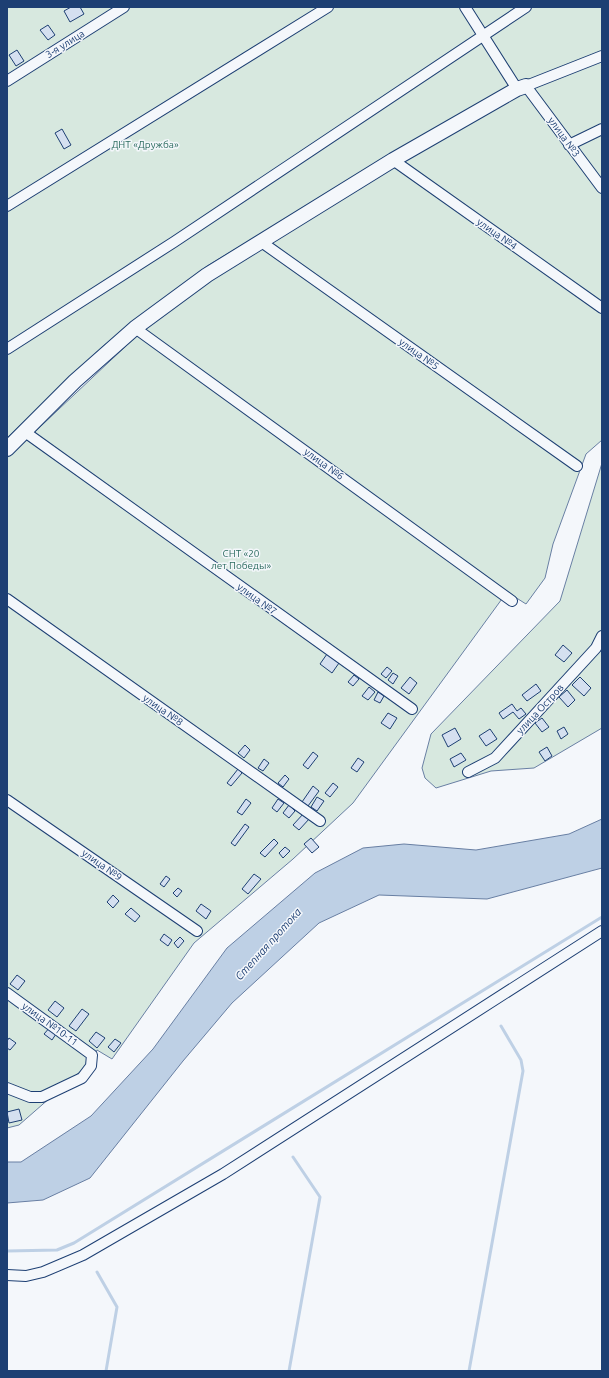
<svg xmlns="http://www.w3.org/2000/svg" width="609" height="1378" viewBox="0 0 609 1378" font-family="Ubuntu,sans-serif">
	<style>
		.green { fill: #d7e8df; stroke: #687fa3 }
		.water { fill: #bed0e5; stroke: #687fa3 }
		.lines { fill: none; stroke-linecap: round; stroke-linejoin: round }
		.stream { stroke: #bed0e5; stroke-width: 3 }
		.building { fill: #d5e0f0; stroke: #1d3f73 }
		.street-casing { stroke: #1d3f73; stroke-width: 12 }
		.secondary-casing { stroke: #1d3f73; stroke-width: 16 }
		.street { stroke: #f4f7fb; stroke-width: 10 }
		.secondary { stroke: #f4f7fb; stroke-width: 14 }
		.labels { text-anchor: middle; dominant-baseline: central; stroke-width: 3; stroke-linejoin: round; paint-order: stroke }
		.street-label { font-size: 10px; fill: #1d3f73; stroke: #f4f7fb }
		.park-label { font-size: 10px; fill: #2c6c60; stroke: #f4f7fb }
		.water-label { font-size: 11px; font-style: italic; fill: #1d3f73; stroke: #f4f7fb }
	</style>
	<rect width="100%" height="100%" fill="#f4f7fb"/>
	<path class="green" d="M7,7H602V54L504,89L207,266L102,347L7,438Z
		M602,59V440L586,454L553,544L545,578L526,604L507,592L353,803L293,859L194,943L112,1059L97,1050L90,1063L19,1125L7,1128V458L162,312L235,263L506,99Z
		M602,463V728L534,768L491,771L436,788L425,778L422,768L431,734L560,601Z"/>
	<path class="water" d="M602,819V868L487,899L379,895L319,923L232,1003L183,1061L90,1178L43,1200L7,1203V1162H21L91,1116L153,1049L227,948L315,873L363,848L404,844L476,850L569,834Z"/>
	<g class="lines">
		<path class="stream" d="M7,1251L57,1250L74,1243L602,917
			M97,1272L117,1307L106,1371
			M289,1371L320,1197L293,1157
			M469,1371L523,1071L521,1060L501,1026"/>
	</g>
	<path class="building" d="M71,7H80L84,14L70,22L64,11Z
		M48,25L55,35L48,40L40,30Z
		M17,50L24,61L16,66L9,55Z
		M62,129L71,145L64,149L55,133Z
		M563,645L572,653L564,662L555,655Z
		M327,654L339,663L332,673L320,664Z
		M387,667L392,671L386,678L381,674Z
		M393,673L398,676L393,684L388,680Z
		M354,675L359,679L353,686L348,682Z
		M410,677L417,683L409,694L401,688Z
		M580,677L591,688L584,696L572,685Z
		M536,684L541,691L527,701L522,695Z
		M369,687L375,692L368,700L362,696Z
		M567,690L575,700L568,707L559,697Z
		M378,692L384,696L380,703L374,700Z
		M512,704L517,711L521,708L526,714L519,719L513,712L503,719L499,713Z
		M388,713L397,718L390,729L381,723Z
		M542,718L549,727L542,732L535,723Z
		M564,727L568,734L561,739L557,731Z
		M455,728L461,739L448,747L442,735Z
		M490,729L497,739L486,746L479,736Z
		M245,745L250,750L244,758L238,753Z
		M547,747L552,756L545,761L539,752Z
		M313,752L318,756L308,769L303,765Z
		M461,753L466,760L454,767L450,759Z
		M358,758L364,762L357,772L351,768Z
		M264,759L269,763L263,771L258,768Z
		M238,769L242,773L231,786L227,783Z
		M285,775L289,779L283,787L278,783Z
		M333,783L338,787L330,797L325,793Z
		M313,786L319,791L308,806L302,802Z
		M317,797L324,801L317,811L311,807Z
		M246,799L251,803L242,815L237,812Z
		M278,799L284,803L277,812L272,808Z
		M289,805L295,811L289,818L283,813Z
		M304,813L310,818L299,830L293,825Z
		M245,824L249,827L235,846L231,843Z
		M311,838L319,847L312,853L304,844Z
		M274,839L278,843L265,857L260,853Z
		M285,847L290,851L283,858L279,853Z
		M254,874L261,879L248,894L242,889Z
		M166,876L170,879L164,887L160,884Z
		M178,888L182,891L177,897L173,893Z
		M113,895L119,901L113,908L107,902Z
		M201,904L211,911L206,919L196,911Z
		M131,908L140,916L135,922L125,914Z
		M164,934L172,940L168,946L160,940Z
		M180,937L184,941L178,948L174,943Z
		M17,975L25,981L18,990L10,984Z
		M55,1001L64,1008L57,1017L48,1010Z
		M82,1009L89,1014L76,1031L69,1026Z
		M51,1026L58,1031L52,1040L44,1034Z
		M96,1032L105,1038L97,1048L89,1041Z
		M9,1038L16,1043L10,1050L7,1048V1041Z
		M115,1039L121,1043L114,1052L108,1047Z
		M19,1109L22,1120L9,1123L7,1112Z"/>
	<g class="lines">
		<defs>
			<path id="street" d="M465,7L517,89
				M602,56L526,86L602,188
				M7,81L124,7
				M569,145L602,129
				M393,160L602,308
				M7,206L328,7
				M260,241L577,466
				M135,328L512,601
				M7,349L174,242L526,7
				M25,432L412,709
				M7,599L320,821
				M468,772L495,758L596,648L602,636
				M7,800L197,931
				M7,993L92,1055L91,1066L82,1078L42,1097H30L7,1088
				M7,1275L26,1276L43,1272L83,1255L223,1174L602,931"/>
			<path id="secondary" d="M7,449L75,381L135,328L207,275L393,160L517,89L526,86"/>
		</defs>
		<use href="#street" class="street-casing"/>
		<use href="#secondary" class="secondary-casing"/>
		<use href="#street" class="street"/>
		<use href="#secondary" class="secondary"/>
	</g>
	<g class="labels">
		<g class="street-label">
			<text transform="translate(65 44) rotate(-32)">3-я улица</text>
			<text transform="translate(564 137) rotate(54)">улица №3</text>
			<text transform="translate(497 234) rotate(35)">улица №4</text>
			<text transform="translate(419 354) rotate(35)">улица №5</text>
			<text transform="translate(324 464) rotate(36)">улица №6</text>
			<text transform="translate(257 599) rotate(36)">улица №7</text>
			<text transform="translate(540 709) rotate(-47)">улица Остров</text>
			<text transform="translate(163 710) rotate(35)">улица №8</text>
			<text transform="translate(102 865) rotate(35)">улица №9</text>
			<text transform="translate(50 1024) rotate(36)">улица №10-11</text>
		</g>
		<g class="park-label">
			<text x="145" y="144">ДНТ «Дружба»</text>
			<text x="241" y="553">СНТ «20<tspan x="241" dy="12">лет Победы»</tspan></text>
		</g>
		<g class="water-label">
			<text transform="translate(268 944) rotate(-48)">Степная протока</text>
		</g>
	</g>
	<rect width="609" height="1378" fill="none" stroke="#1d3f73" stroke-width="16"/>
</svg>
